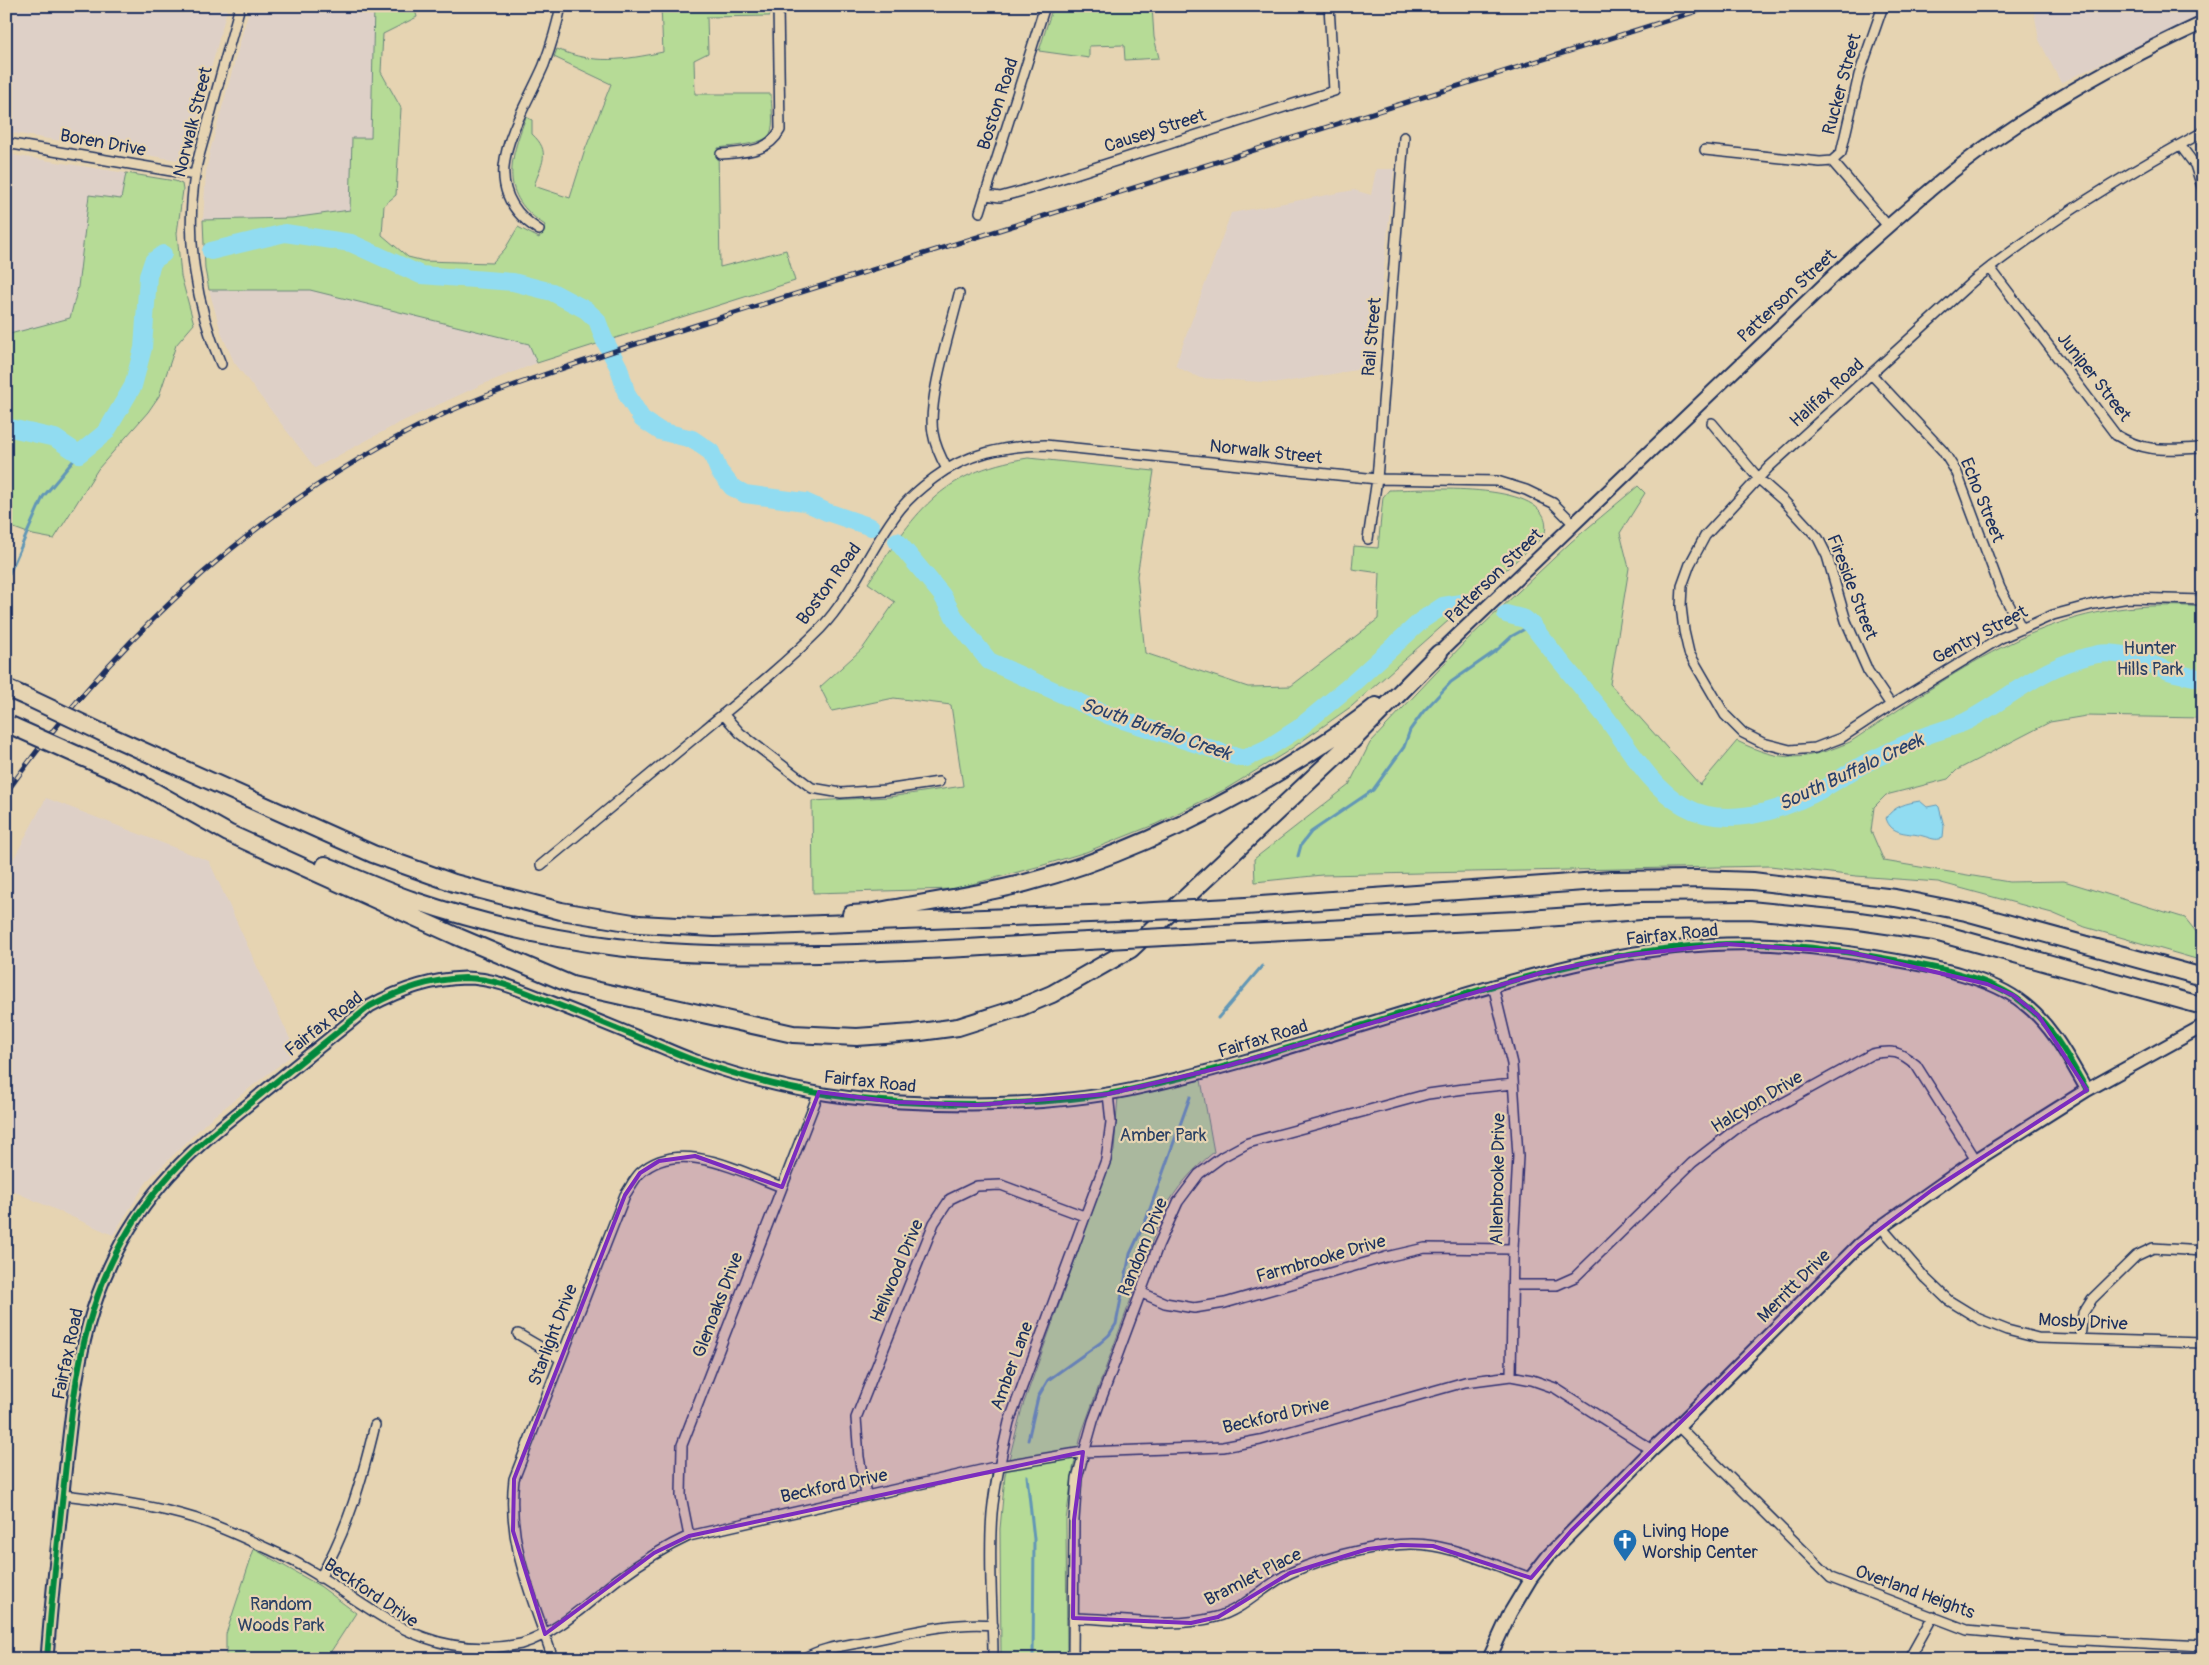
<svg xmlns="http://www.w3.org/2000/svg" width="2209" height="1665" viewBox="0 0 2209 1665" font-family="Pangolin,sans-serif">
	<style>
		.built { fill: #ded0c7 }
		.green { fill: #b6db96; stroke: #68857a }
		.water { fill: #91dcf1; stroke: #6297b6 }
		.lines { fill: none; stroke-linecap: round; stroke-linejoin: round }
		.stream { stroke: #6297b6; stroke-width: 3 }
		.river { stroke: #91dcf1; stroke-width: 18 }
		.minor-casing { stroke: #1b2f5e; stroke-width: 12 }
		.tertiary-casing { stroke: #1b2f5e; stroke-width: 15 }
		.secondary-casing { stroke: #1b2f5e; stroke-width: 16 }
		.motorway-casing { stroke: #1b2f5e; stroke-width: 20 }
		.minor { stroke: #e6d4b2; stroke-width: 9 }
		.tertiary { stroke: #e6d4b2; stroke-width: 11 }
		.secondary { stroke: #e6d4b2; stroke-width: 12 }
		.motorway { stroke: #e6d4b2; stroke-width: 16 }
		.rail-casing { stroke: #1b2f5e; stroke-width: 5 }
		.rail { stroke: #e6d4b2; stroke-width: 3; stroke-dasharray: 9; stroke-linecap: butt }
		.motorway-bridge-casing { stroke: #1b2f5e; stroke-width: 20; stroke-linecap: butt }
		.motorway-bridge { stroke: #e6d4b2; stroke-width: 16 }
		.cycleway-casing { stroke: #e6d4b2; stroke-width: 9 }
		.cycleway { stroke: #00873e; stroke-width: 6 }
		.marked { fill: #7b2cbf; fill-opacity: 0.2; stroke: #7b2cbf; stroke-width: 4; stroke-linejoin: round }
		.labels { text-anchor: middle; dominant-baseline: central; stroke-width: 4.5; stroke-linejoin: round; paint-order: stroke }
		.street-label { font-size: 18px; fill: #1b2f5e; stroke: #e6d4b2 }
		.park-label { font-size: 18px; fill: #2a4064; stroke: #e6d4b2 }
		.poi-label { font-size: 18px; fill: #1b2f5e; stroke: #e6d4b2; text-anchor: start }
		.water-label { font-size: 19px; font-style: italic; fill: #27406d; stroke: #e6d4b2 }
	</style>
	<rect width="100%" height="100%" fill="#e6d4b2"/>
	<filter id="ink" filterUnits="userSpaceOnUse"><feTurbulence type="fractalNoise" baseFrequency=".02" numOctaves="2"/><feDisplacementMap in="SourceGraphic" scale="10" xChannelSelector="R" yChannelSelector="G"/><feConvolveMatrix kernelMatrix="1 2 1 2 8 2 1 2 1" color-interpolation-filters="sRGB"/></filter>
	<g filter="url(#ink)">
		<path class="built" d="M6,6H228L188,154L184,158L177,160L6,132Z
			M250,6H374L371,138H352L350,210L292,218L203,220L206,172L210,151Z
			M2033,6H2203V14L2061,83L2039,40Z
			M6,154L126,173L121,199L89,196L78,287L70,318L6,335Z
			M1376,169H1394L1374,367L1279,383L1200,378L1175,366L1231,213L1354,190L1371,195Z
			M209,290H310L529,344L537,363L481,385L401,422L315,468L234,362L222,335Z
			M46,798L209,861L296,1052L210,1119L148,1180L113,1235L6,1188V873Z"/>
		<path class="green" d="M374,6H414L417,17L383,34L381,72L401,108L396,195L384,205L382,235L408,257L424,261L492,263L505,249L518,227L539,238L545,225C499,195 509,162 526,117L532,120V134C552,152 541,164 534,186L570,198L585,150L611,84L554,57L557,49C594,65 624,60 663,52L661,6H770V16L707,17L708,53L694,60L695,94H771C771,105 775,124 770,134C764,145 730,146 718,148L720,267L786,250L795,281L537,363L529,344L310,290H209L205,269L203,220L292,218L350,210L352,138H371Z
			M1053,6H1152L1154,37L1159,58L1125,60L1124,45L1089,46V58L1039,51Z
			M126,173L175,181L182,184L183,190L177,233L181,276L194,324L176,345L159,396L148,412L98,469L54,539L33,535L6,525V335L70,318L78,287L89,195L121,199Z
			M1028,458L1154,471L1137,576L1145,653L1248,687L1291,686L1378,619L1380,573L1352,569L1354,546L1378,548L1383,497L1389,490C1421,490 1563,478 1544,536L1352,706L1285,753L1224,790L1156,824L1086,852L1037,867L953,889L813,893L812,801L889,797L963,786L951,705L894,698L832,711L820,687L863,648L895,602L868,583C915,514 938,472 1028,458Z
			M1638,486L1645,493L1620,533L1629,568L1610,684L1700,785L1737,741C1782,763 1805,761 1850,742C1945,680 2032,611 2150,606C2167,606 2185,605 2203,607V718L2086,716L2050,722L1957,770L1948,779L1886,795L1874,807L1871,831L1884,861L2009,882L2064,881L2185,918L2197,933L2203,935V961L2085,927L2052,913L1938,882L1856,876L1770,866L1322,875L1255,882L1254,859L1349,785L1370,743L1465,642L1571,542Z
			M1201,1080L1214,1152C1191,1171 1178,1186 1163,1212L1082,1432L1073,1469L1066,1520L1067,1659H1001L1000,1529L1005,1475L1022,1408L1114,1151L1118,1096Z
			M254,1549L320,1586L356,1613L326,1659H226V1634Z"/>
		<path class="water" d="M1920,801L1927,807L1937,805L1939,807L1944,826L1943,838C1935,841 1931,838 1923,836C1909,832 1891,836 1886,818C1894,806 1907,803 1920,801Z"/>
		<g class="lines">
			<path class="stream" d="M6,581L43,497L79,454
				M1298,856L1301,845L1311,832L1373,790L1404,747L1410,730L1423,712L1451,682L1497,650L1512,636L1532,625
				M1218,1018L1262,966
				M1028,1440L1038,1397L1048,1380L1100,1343L1109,1335L1116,1324L1130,1254L1146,1220L1190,1097
				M1027,1476L1034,1539L1033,1659"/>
			<path class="river" d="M211,251L285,233L351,243L421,275L513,282L552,292L586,310L597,320L604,339L619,368L627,395L642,419L660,431L692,439L711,452L719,471L732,487L745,494L805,502L827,512L871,527
				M6,427L55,438L79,454L106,432L133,386L143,348L148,276L153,261L163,254
				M897,541L942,595L956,620L989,661L1110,716L1240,758H1246L1268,748L1299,728L1352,684L1422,620L1443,606L1461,603
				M1506,614L1525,619L1532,625C1555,656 1581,685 1605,716C1629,747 1649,786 1684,806C1722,828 1774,813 1811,795C1833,785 1852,769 1874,759C1891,751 1908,742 1925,736C1939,730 1953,728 1967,721C2013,696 2044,664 2098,654C2125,650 2151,665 2175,673C2184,675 2194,677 2203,679"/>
			<defs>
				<path id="minor" d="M2203,132C2122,176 2044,224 1973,281L1769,467L1705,536L1690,564L1682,586L1681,606L1684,631L1689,653L1725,715L1743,733L1763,743L1790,750L1815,748L1841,738L1891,705L2001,638L2053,615L2094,604L2129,598L2203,600
					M6,143L195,175
					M2180,145L2195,165L2203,190
					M1705,150L1820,162L1832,161L1841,153L1859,75L1883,6
					M721,154C744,152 768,153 780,130L778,6
					M1832,161L1888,226
					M986,195L1000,197L1022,191L1334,91L1329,6
					M980,212L1045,6
					M539,230C469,186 521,119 544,65C551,46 557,26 561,6
					M1990,268L2116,435C2148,454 2167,449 2203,448
					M221,364C196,306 185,238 195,175C197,159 203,143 207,127C217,87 229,47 240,6
					M1872,375L1943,451L1957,473L2000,588L2022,629
					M1712,423L1759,479L1784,501L1818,538L1827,556L1846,621L1868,671L1891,705
					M947,469C941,458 935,446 933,433C927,401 951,328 959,294
					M1368,539L1377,479L1404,137
					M723,714L740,733L812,788L841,793L885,790L939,782
					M541,865C595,820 650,775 704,730C744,697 785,664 821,628C854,593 871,545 901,508C910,497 922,487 934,478C967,453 1005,446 1045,445L1377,479L1497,481L1526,490L1553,503L1573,523
					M1493,985L1512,1064L1518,1156L1513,1249L1511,1376
					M1881,1227L1925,1278L1948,1300L1979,1319L2007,1330L2038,1338L2203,1343
					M1513,1285H1557L1575,1277L1692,1163L1736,1129L1872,1054C1894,1050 1899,1051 1916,1065L1976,1160
					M1142,1293L1165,1303L1194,1308L1225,1303L1386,1257L1425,1248L1513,1249
					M518,1334L561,1359
					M2080,1338L2083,1313L2092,1299L2136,1256L2153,1248L2203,1251
					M1678,1426L1831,1578L1967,1630L2063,1639L2203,1646
					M63,1495C108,1500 153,1505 197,1519C224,1528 251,1541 277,1553C364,1593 410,1665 521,1644C558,1633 588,1602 618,1579C641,1562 663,1548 689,1536L999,1466L1083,1452L1223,1447L1260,1440L1465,1382L1511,1376L1532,1380L1555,1388L1652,1450
					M866,1495L859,1457L856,1418L934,1223L950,1199L977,1186L1001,1185L1084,1216
					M689,1536L681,1496L682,1445L819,1092
					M320,1578C348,1529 362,1479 375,1425
					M1073,1618C1120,1618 1170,1630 1216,1617C1244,1610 1264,1585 1290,1573C1327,1556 1394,1538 1434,1546C1467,1552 1499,1567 1531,1578
					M553,1659C533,1598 506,1544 514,1479L625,1195C630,1188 634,1179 640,1173C679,1137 741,1172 782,1187
					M803,1659C820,1648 843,1646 863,1642C905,1634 950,1621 993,1625
					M993,1659C993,1610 988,1561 992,1513C995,1482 1002,1452 1009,1422L1106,1160L1111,1122L1108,1094
					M1073,1659L1074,1520L1077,1478L1093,1421L1158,1246L1178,1202L1199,1174L1222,1157L1248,1143L1428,1094L1464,1089L1513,1084
					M1909,1659L1933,1616"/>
				<path id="tertiary" d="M47,1659C51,1603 57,1548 63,1493C75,1377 82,1279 161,1185C187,1154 218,1129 249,1104C289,1071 329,1039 370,1006C399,990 430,979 465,978C492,978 518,989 543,999C577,1012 611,1026 645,1040C662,1047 679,1055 696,1061C761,1084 832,1099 901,1102C976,1106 1055,1105 1129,1090C1233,1068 1334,1033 1436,1003C1540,971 1649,941 1758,944C1804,945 1849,952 1894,960C1934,967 1991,977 2023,1003C2053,1026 2069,1059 2087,1090"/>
				<path id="secondary" d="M1439,653L1849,261C1886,228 1922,195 1961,165C2035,108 2118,62 2203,23
					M1489,1659L1510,1613L1531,1578L1549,1555L1652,1450L1678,1426L1859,1245L1881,1227L1976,1160L2087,1090L2203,1026"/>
				<path id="motorway" d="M6,688L31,699
					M103,733L373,854L454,883L561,911L639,924L715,928L1116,913
					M82,757L141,783
					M132,779L228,833L456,936L572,985L793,1034L857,1037L913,1033L958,1027L1021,1007L1052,994L1131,949L1352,741L1439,653
					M325,865C354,877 383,890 412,900C478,922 548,939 617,947C684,956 752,955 819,954C909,952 998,946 1088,941
					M1231,907L1612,880L1696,879L1753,881L1895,898L1966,912L2203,977
					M851,914L869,913C921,903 974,896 1025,883C1118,859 1204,817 1285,768C1316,749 1348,729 1376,706
					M1202,935L1516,920L1641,911L1750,910L1852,920L1935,932L2203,1006"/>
			</defs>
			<use href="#minor" class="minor-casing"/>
			<use href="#tertiary" class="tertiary-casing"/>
			<use href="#secondary" class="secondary-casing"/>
			<use href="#motorway" class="motorway-casing"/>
			<use href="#minor" class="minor"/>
			<use href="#tertiary" class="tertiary"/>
			<use href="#secondary" class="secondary"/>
			<use href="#motorway" class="motorway"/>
			<defs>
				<path id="rail" d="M6,793C120,632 270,494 450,411C504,387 561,369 617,350L1713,6"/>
			</defs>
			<use href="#rail" class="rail-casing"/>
			<use href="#rail" class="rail"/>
			<defs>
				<path id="motorway-bridge" d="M31,699L103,733
					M10,725L82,757
					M1116,913L1231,907
					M1088,941L1202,935"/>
			</defs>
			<use href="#motorway-bridge" class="motorway-bridge-casing"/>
			<use href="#motorway-bridge" class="motorway-bridge"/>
			<defs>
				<path id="cycleway" d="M47,1659C51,1603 57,1548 63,1493C75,1377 82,1279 161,1185C187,1154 218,1129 249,1104C289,1071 329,1039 370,1006C399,990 430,979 465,978C492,978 518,989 543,999C577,1012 611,1026 645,1040C662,1047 679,1055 696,1061C761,1084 832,1099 901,1102C976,1106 1055,1105 1129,1090C1233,1068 1334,1033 1436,1003C1540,971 1649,941 1758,944C1804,945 1849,952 1894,960C1934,967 1991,977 2023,1003C2053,1026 2069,1059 2087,1090"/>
			</defs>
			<use href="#cycleway" class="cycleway-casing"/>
			<use href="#cycleway" class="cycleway"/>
		</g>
	</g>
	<path class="marked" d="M1726,944L1849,952L1987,984L2013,995L2038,1015L2087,1090L1932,1190L1859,1245L1571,1531L1531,1578L1433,1546L1401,1545L1368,1549L1290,1573L1218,1617L1191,1623L1073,1618L1074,1520L1083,1452L689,1536L654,1553L545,1634L513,1531L514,1479L625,1195L640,1173L659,1161L695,1156L782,1187L819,1092L895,1102L977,1105L1108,1094L1223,1067L1544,972L1620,956Z"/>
	<defs>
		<symbol id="church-pin" viewBox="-11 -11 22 30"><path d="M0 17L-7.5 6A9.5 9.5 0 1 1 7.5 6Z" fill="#1f6fb2" stroke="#e6d4b2"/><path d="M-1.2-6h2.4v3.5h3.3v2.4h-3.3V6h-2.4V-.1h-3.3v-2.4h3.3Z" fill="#fff"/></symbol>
	</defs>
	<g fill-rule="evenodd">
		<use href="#church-pin" x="1611" y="1527" width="28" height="38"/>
	</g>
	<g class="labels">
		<g class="street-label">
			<text transform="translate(1842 84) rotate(-75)">Rucker Street</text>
			<text transform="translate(998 104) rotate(-72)">Boston Road</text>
			<text transform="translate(193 122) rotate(-76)">Norwalk Street</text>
			<text transform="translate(1155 131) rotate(-18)">Causey Street</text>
			<text transform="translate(103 143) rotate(10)">Boren Drive</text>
			<text transform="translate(1787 296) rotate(-43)">Patterson Street</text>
			<text transform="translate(1372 337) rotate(-85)">Rail Street</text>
			<text transform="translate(2094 377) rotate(52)">Juniper Street</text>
			<text transform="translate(1827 393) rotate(-42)">Halifax Road</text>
			<text transform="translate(1266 452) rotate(6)">Norwalk Street</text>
			<text transform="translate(1982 500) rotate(68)">Echo Street</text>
			<text transform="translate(1494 576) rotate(-44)">Patterson Street</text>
			<text transform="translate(829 584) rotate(-54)">Boston Road</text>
			<text transform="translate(1852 587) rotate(69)">Fireside Street</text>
			<text transform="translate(1980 635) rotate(-28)">Gentry Street</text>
			<text transform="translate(1672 935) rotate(-6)">Fairfax Road</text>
			<text transform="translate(324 1024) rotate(-38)">Fairfax Road</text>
			<text transform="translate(1263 1039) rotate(-17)">Fairfax Road</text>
			<text transform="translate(870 1082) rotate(6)">Fairfax Road</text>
			<text transform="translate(1757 1102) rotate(-31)">Halcyon Drive</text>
			<text transform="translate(1498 1179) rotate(-89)">Allenbrooke Drive</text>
			<text transform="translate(1143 1247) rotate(-68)">Random Drive</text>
			<text transform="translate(1321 1259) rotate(-16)">Farmbrooke Drive</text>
			<text transform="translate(897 1271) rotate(-67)">Heilwood Drive</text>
			<text transform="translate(1794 1286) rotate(-45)">Merritt Drive</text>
			<text transform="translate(718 1305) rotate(-69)">Glenoaks Drive</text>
			<text transform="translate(2083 1322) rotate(3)">Mosby Drive</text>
			<text transform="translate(553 1335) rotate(-69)">Starlight Drive</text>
			<text transform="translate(68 1354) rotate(-78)">Fairfax Road</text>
			<text transform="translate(1012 1366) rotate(-70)">Amber Lane</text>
			<text transform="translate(1276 1416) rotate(-13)">Beckford Drive</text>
			<text transform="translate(834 1486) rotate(-12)">Beckford Drive</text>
			<text transform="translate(1253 1577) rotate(-27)">Bramlet Place</text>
			<text transform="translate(1915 1592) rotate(20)">Overland Heights</text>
			<text transform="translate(371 1593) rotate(34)">Beckford Drive</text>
		</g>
		<g class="park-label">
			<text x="2150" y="648">Hunter<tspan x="2150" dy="21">Hills Park</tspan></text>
			<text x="1163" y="1135">Amber Park</text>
			<text x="281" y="1604">Random<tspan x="281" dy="21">Woods Park</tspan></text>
		</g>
		<g class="poi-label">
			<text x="1642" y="1531">Living Hope<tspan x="1642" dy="21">Worship Center</tspan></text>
		</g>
		<g class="water-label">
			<text transform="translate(1156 729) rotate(19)">South Buffalo Creek</text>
			<text transform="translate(1851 772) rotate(-25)">South Buffalo Creek</text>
		</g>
	</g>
	<rect width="2209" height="1665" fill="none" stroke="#e6d4b2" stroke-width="25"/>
	<rect x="12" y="12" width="2184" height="1640" fill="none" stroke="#1b2f5e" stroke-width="2" filter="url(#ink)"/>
</svg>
